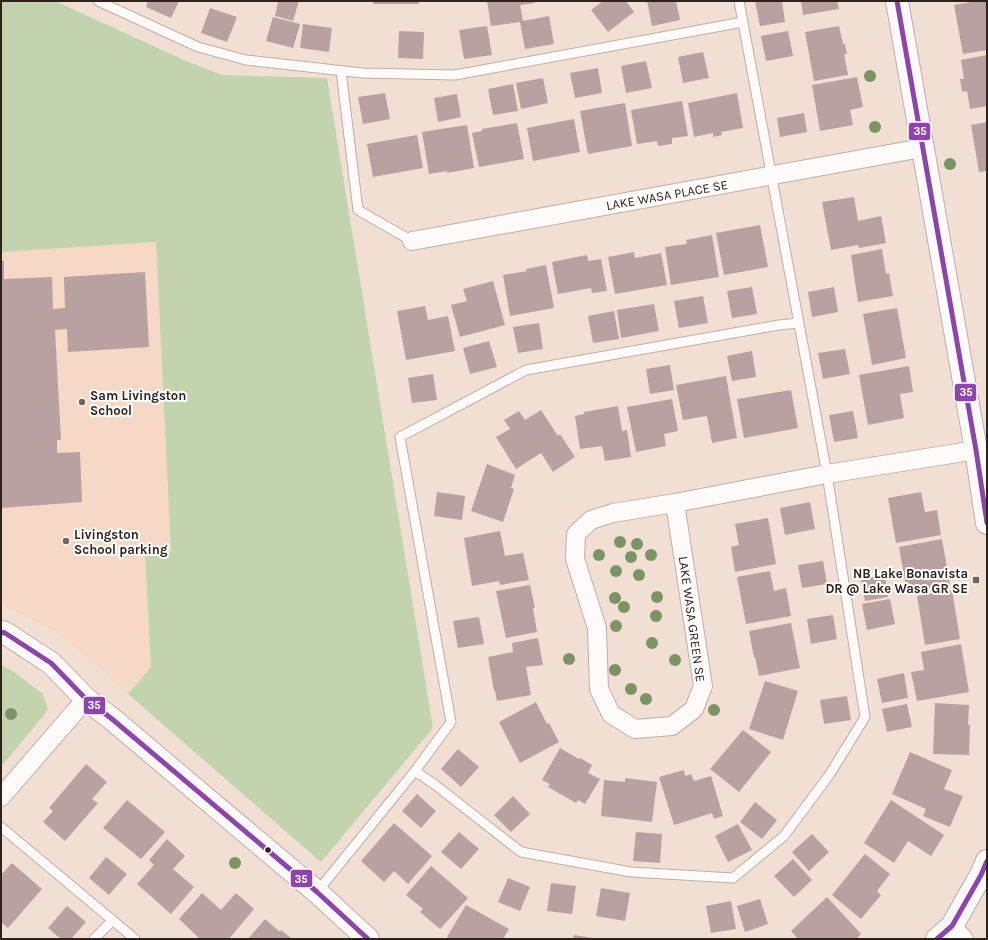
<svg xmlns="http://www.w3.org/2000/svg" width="988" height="940" viewBox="0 0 988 940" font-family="Karla,sans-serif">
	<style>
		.built { fill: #f6d8c6 }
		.green { fill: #c1d4ae }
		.building { fill: #b9a1a1 }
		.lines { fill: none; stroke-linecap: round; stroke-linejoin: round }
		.service-casing { stroke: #bdafa7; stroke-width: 11 }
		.minor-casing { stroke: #bdafa7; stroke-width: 20 }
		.tertiary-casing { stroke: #bdafa7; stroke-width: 24 }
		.service { stroke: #fdfaf9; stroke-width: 9 }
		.minor { stroke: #fdfaf9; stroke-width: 18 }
		.tertiary { stroke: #fdfaf9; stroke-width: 22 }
		.bus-1-casing { stroke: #fff; stroke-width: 8 }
		.bus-1 { stroke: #8e44ad; stroke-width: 5 }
		.tree { fill: #7c9364 }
		.poi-dot { fill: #72645b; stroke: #fff; stroke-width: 1.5 }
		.bus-dot { fill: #2e221a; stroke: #fff; stroke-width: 1.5 }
		.labels { text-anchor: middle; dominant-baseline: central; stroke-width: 4; stroke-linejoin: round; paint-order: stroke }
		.street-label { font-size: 13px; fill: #2e221a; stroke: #fff }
		.poi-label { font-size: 13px; font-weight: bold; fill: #2e221a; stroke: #fff; text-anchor: start }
		.line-badge { stroke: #fff; stroke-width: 1.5 }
		.badge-label { font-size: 11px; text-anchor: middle; font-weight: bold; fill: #fff }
	</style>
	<rect width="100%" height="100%" fill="#f1dfd4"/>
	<path class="built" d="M156,242L171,552L145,553L151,667L128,694L101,669L55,631L1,604V252Z"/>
	<path class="green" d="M1,1H55L184,60L222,75L327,78L433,728L321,862L128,694L151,667L145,553L171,552L156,242L1,252Z
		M1,665L11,670L43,694L48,710L1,767Z"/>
	<path class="building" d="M148,1H179L171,18L146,7Z
		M276,1H299L293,21L275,16L278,2Z
		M373,1H419V4H373Z
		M487,1H535V3L520,5L523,21L549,16L554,44L525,49L520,22L491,26Z
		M603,1H626L634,12L608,32L591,10Z
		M647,1H676L680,20L652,26Z
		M755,1H782L785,22L760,26Z
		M801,1H837L839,9L803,15Z
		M976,1H987V50L963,54L954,5Z
		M210,8L237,17L227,42L201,33Z
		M273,17L300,24L293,48L266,41Z
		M303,24L332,28L329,52L300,48Z
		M487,26L492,55L464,59L459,30Z
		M839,26L843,44H845L847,54H844L848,75L814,81L805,32Z
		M399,31L424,32L423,59L398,58Z
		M788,31L793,56L766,61L761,36Z
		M703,52L709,78L683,83L678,57Z
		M987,55V106L970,109L967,91L962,92L960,79H964L961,60Z
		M646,61L652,88L626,93L621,66Z
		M598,68L602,93L575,98L570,73Z
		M857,77L863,107L850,110L853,125L820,131L812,85Z
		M543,78L548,103L521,109L516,83Z
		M513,84L518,111L493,115L488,89Z
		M385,93L390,119L363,124L358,97Z
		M737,93L743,128L721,132L722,135L713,137V133L694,137L688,103Z
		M457,94L461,117L438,122L434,98Z
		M682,101L688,136L672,138V144L658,146L657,141L637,144L631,110Z
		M625,103L632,146L588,154L580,111Z
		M804,113L807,132L780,137L777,118Z
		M574,119L580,152L533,161L527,128Z
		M987,122V171L979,172L971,125Z
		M517,123L524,159L479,167L472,133L482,131V129Z
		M467,125L474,168L447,173V171L429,174L422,132Z
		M417,135L423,168L373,177L367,144Z
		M854,197L858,221L881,216L886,243L859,248L858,245L831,250L822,202Z
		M760,225L768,267L724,275L716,233Z
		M712,235L719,277L671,285L665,247L687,244L686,240Z
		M882,249L886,274L889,273L893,296L858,302L851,255Z
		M634,252L635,258L661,253L667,285L615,294L608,257Z
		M587,255L588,261L601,259L607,291L592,293L591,288L558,294L552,262Z
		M1,261H4V279L52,277L53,309L65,308L64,277L145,272L149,347L68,352L67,329L55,330L61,440H57V453L80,452L82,502L1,508Z
		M546,265L554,308L510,316L503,275L527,271L526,269Z
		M493,281L505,325L460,337L451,305L467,301L463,289Z
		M752,287L757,314L732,318L727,291Z
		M834,287L838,312L812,317L808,292Z
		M703,296L708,323L679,328L674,301Z
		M654,304L659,331L621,338L617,310Z
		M425,306L428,320L448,316L455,351L406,360L397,311Z
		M897,308L906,358L872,365L863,314Z
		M614,311L619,339L593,343L588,316Z
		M539,323L543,349L518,353L513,327Z
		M489,341L497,367L470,374L463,348Z
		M845,349L850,374L823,379L818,353Z
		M752,351L756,377L732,381L727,356Z
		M670,365L674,390L650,394L646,369Z
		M909,366L913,392L900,394L904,418L868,425L859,375Z
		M433,374L437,400L412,403L408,378Z
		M726,376L737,438L712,443L707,416L683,420L676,385Z
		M791,390L798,428L744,438L737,399Z
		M672,399L678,431L664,434L666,446L636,452L627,407Z
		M618,406L622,431L627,430L631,457L605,461L602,446L580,449L575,416L584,414V412Z
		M541,410L558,436L560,434L575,457L553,472L541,453L516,469L496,437L510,429L504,420L519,411L525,420Z
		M853,411L858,438L834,442L829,415Z
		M487,464L515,475L511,488L514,489L503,522L471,511Z
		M437,492L465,496L462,520L434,516Z
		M921,492L925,512L937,510L941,535L896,543L888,498Z
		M810,502L815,529L785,535L780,508Z
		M768,518L776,564L735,572L731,547L739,545L735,524Z
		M500,531L505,556L523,553L529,580L500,585L499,581L472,586L464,538Z
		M942,539L950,585L907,592L899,547Z
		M823,561L827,584L802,588L798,565Z
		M770,571L774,591L786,588L791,616L746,624L737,577Z
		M885,575L888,597L865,601L861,579Z
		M530,585L535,608H533L537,632L506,638L496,591Z
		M952,590L960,639L925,645L917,596Z
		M890,599L895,624L867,630L862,604Z
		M833,615L837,639L811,644L807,619Z
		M479,617L484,644L458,648L453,621Z
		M791,623L800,668L759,676L755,657L754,658L749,631Z
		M538,638L543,665L526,667L531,695L497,701L495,691H494L488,657L513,652L512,643Z
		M961,644L969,692L917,701L911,672L924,670L921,652Z
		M904,673L908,698L882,703L877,679Z
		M765,681L798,691L783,740L749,729Z
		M847,696L851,720L824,724L820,700Z
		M536,702L547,724L549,723L559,742L520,763L499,722Z
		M935,703L969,705L968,725H970L969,755L933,754Z
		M907,704L912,727L887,732L882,709Z
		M743,730L771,752L739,792L710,769Z
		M560,748L579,759L580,758L592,765L588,773L600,779L585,804L578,800L576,803L548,787L550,784L542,780Z
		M458,749L479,767L461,787L441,769Z
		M910,752L952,770L944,789L963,796L950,827L923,816L926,809L892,794Z
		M86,764L107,782L92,799L98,803L65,841L43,822L53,811L49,808Z
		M684,770L685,776L691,774L694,781L711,776L723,816L714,819L712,813L674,825L659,777Z
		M625,778L657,782L652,822L601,816L604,780L625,782Z
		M417,794L436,811L421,828L402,811Z
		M513,796L530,814L511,832L494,815Z
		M127,800L165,832L141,859L103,828Z
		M891,800L944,835L931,856L908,841L894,863L864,843Z
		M755,802L777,820L762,839L740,822Z
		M394,823L432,856L408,884L394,871L384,882L361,861Z
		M738,824L752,850L728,862L715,836Z
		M459,832L479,849L461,869L441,852Z
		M636,832L662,834L660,863L633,861Z
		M812,834L829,852L809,871L792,852Z
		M167,839L185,856L173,869L194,887L171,914L137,884L154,865L149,860Z
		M865,854L890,874L877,891L881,895L861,919L832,895Z
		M106,857L127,874L109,895L89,878Z
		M793,859L812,880L794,897L774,876Z
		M12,863L42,889L8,928L1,922V875Z
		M431,866L468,898L440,929L420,912L423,909L406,895Z
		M508,878L530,887L520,911L498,902Z
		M551,883L576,886L572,914L547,911Z
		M601,888L630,893L625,921L596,916Z
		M202,893L221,910L236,893L254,909L229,939H200L179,919Z
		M827,897L861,934L856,939H798L791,931Z
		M760,899L768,924L745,932L737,906Z
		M731,901L736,929L711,933L706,906Z
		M466,905L509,929L503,939H450L447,937Z
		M67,906L86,922L71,939H61L48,928Z
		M265,919L280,932L281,930L292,939H248Z
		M574,935L593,938V939H573Z"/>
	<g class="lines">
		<defs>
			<path id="service" d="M98,1L198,47L246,60L362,73L455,75L743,22
				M341,71L358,210L412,241
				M415,771L434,784L521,852L631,872L733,878L784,836L830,774L865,717L827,474L739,1
				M1,827L135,939
				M317,892L415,771L451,722L400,437L526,370L779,325L798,323
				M94,939L113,920"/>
			<path id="minor" d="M412,241L922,148
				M675,503L703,686L694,709L672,726L635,729L611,714L599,689L597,628L575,559L576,534L591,520L613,513L675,503L827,474L976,450
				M1,797L86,699
				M952,926L964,939"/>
			<path id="tertiary" d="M897,1L976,450L987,523
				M1,632L5,633L51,663L86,699L112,719L317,892L368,939
				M937,939L952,926L981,875L987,861"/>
		</defs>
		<use href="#service" class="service-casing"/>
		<use href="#minor" class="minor-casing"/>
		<use href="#tertiary" class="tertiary-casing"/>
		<use href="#service" class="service"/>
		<use href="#minor" class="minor"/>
		<use href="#tertiary" class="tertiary"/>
		<defs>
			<path id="bus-1" d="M897,1L976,450L987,523
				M1,632L5,633L51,663L86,699L112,719L317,892L368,939
				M937,939L952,926L981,875L987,861"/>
		</defs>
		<use href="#bus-1" class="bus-1-casing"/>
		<use href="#bus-1" class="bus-1"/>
	</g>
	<g class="tree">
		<circle cx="870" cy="76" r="6"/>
		<circle cx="875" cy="127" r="6"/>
		<circle cx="950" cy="164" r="6"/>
		<circle cx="620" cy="542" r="6"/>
		<circle cx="637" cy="544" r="6"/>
		<circle cx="599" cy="555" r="6"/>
		<circle cx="651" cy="555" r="6"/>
		<circle cx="631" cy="557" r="6"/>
		<circle cx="616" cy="571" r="6"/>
		<circle cx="639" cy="575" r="6"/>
		<circle cx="657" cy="597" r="6"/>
		<circle cx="615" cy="598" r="6"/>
		<circle cx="624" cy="607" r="6"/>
		<circle cx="656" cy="616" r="6"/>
		<circle cx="616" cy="626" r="6"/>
		<circle cx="652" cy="643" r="6"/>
		<circle cx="569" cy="659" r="6"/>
		<circle cx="675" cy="660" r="6"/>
		<circle cx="615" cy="670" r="6"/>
		<circle cx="631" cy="689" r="6"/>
		<circle cx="646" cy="699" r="6"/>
		<circle cx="714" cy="710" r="6"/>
		<circle cx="11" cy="714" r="6"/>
		<circle cx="235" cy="863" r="6"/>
	</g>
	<g class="poi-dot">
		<circle cx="82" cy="402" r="4"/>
		<circle cx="66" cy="541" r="4"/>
		<rect x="972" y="576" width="8" height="8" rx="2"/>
	</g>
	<circle class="bus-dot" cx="268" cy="850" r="3.5"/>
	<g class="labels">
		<g class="street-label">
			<text transform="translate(667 195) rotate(-10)">LAKE WASA PLACE SE</text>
			<text transform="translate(692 619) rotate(82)">LAKE WASA GREEN SE</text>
		</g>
		<g class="poi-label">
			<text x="90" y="395">Sam Livingston<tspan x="90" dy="15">School</tspan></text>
			<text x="74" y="534">Livingston<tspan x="74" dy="15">School parking</tspan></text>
			<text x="968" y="573" text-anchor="end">NB Lake Bonavista<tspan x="968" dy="15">DR @ Lake Wasa GR SE</tspan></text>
		</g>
	</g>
	<g class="line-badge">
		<rect x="908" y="122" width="23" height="19" rx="4" fill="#8e44ad"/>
		<rect x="954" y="383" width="23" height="19" rx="4" fill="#8e44ad"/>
		<rect x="83" y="696" width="23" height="19" rx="4" fill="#8e44ad"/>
		<rect x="290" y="869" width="23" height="19" rx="4" fill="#8e44ad"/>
	</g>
	<g class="badge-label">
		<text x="920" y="135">35</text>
		<text x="966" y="396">35</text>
		<text x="94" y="709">35</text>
		<text x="301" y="883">35</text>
	</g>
	<rect width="988" height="940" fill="none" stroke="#2e221a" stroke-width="4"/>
</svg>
